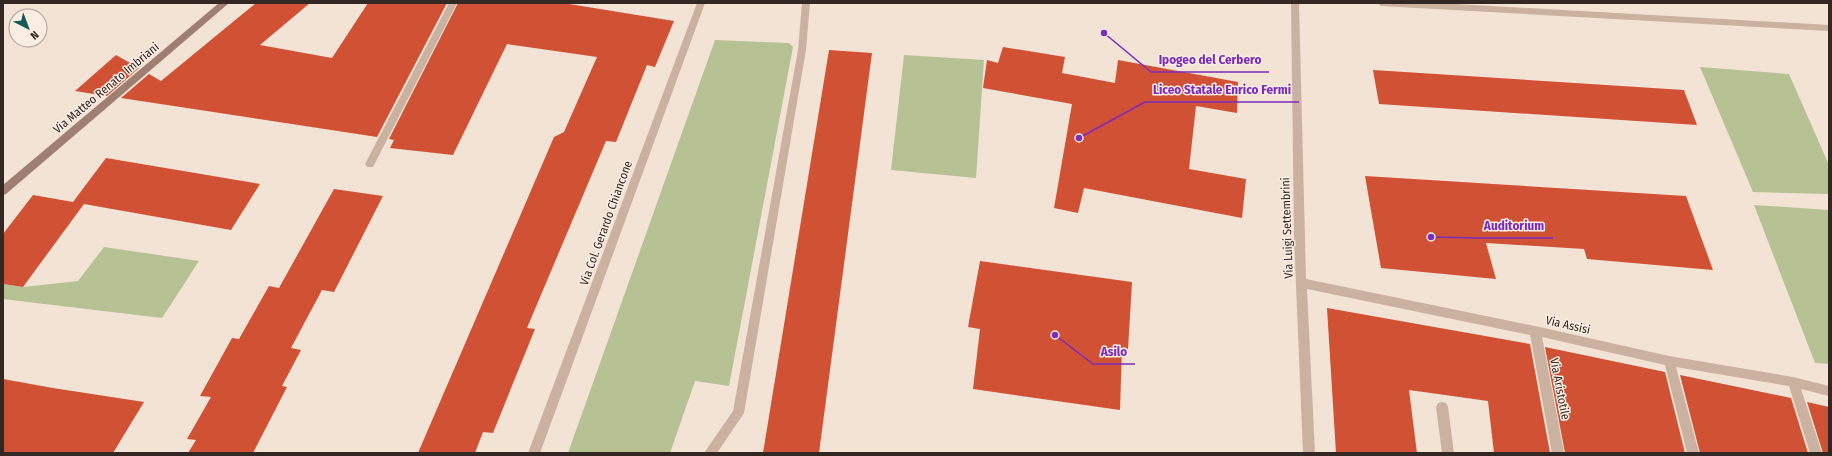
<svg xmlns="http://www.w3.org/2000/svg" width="1832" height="456" viewBox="0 0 1832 456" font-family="'Fira Sans Condensed',sans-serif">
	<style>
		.green { fill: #b6c294 }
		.building { fill: #d15135 }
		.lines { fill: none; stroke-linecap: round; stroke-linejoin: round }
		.street { fill: #cbb1a0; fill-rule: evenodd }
		.secondary { fill: #9f7f72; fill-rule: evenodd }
		.labels { text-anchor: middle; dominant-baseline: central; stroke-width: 3; stroke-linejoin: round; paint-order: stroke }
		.street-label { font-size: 12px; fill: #342824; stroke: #faede1 }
		.leader { fill: none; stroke: #7b2cbf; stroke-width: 1.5 }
		.callout-dot { fill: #7b2cbf; stroke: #faede1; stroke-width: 1.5 }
		.callout-label { font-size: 13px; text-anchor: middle; font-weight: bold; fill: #7b2cbf; stroke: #faede1; stroke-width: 3; stroke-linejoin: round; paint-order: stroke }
	</style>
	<rect width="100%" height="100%" fill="#f3e3d5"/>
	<path class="green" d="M715,40L789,43L793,47L729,386L695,381L670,453H568Z
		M904,55L984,60L976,178L891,170Z
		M1700,67L1789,74L1829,165V194L1753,192Z
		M1754,205L1829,210V364L1815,363Z
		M104,247L199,261L162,318L3,299V284L23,287L78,281Z"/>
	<path class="building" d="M256,3H310L260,45L332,58L368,3H447L377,137L121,98L149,74L161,81Z
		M458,3H563L674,21L655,67L647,65L616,142L606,141L527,328L535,329L493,433L483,432L475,453H418L554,137L564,132L597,57L507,44L453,155L390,148L394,140L389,139Z
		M1003,47L1065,57L1062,73L1115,83L1118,60L1238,82L1237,113L1196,106L1189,169L1246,179L1242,218L1084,188L1078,213L1054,208L1072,104L983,88L987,60L998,63Z
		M829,50L872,53L819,453L790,452L789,453H763Z
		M116,55L139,68L107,96L75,91Z
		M1373,70L1684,90L1697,125L1379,104Z
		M106,158L260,184L231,230L84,204L23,287L3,284V234L33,195L73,202Z
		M1365,176L1686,196L1713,270L1587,259L1584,249L1486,243L1496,279L1381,268Z
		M334,189L383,196L334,292L322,290L291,348L301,350L282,386L287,387L253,453H188L196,440L187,439L211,397L200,396L232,338L239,339L269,286L279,288Z
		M980,261L1132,282L1128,349L1122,348L1120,410L973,389L980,329L968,327Z
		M1327,308L1530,344L1550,453H1494L1488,401L1409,390L1417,453H1336Z
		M1545,347L1665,372L1685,453H1565Z
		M1680,375L1791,398L1808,453H1700Z
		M3,379L53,388L144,402L113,453H3Z
		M1807,402L1829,407V453H1823Z"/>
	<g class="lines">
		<path class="street" d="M449,3H457L373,167H367L365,164Z
			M697,3H705L540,453H528Z
			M802,3H810L806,50L744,413L717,453H704L733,411L798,50Z
			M1291,3H1299L1306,279L1535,326L1669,356L1793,377L1829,386V396L1801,389L1822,453H1810L1789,386L1676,367L1699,453H1687L1665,365L1542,337L1564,453H1552L1530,335L1307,289L1315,453H1303L1294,237Z
			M1377,3H1439L1829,25V31L1381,6Z
			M1442,402L1446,403L1448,407L1454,453H1442L1436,407L1438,403Z"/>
		<path class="secondary" d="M219,3H229L6,194L3,195V185Z"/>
	</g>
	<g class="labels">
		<g class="street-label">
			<text transform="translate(106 88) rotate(-40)">Via Matteo Renato Imbriani</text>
			<text transform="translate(606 223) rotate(-70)">Via Col. Gerardo Chiancone</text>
			<text transform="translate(1287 228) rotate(-92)">Via Luigi Settembrini</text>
			<text transform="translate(1568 325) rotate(13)">Via Assisi</text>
			<text transform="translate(1560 389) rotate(79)">Via Aristotile</text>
		</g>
	</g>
	<path class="leader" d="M1104 33L1151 72H1269M1079 138L1145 102H1299M1431 237L1476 238H1553M1055 335L1093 364H1135"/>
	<g class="callout-dot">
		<circle cx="1104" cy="33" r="4"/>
		<circle cx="1079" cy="138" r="4"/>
		<circle cx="1431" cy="237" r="4"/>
		<circle cx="1055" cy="335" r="4"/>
	</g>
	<g class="callout-label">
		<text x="1210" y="64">Ipogeo del Cerbero</text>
		<text x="1222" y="94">Liceo Statale Enrico Fermi</text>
		<text x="1514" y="230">Auditorium</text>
		<text x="1114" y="356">Asilo</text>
	</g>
	<rect width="1832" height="456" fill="none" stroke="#342824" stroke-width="8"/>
	<g transform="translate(28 28) rotate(138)"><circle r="19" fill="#faede1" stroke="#ab9e95"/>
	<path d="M0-3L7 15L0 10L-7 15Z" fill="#165959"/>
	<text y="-6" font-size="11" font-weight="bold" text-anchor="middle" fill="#342824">N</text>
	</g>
</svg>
